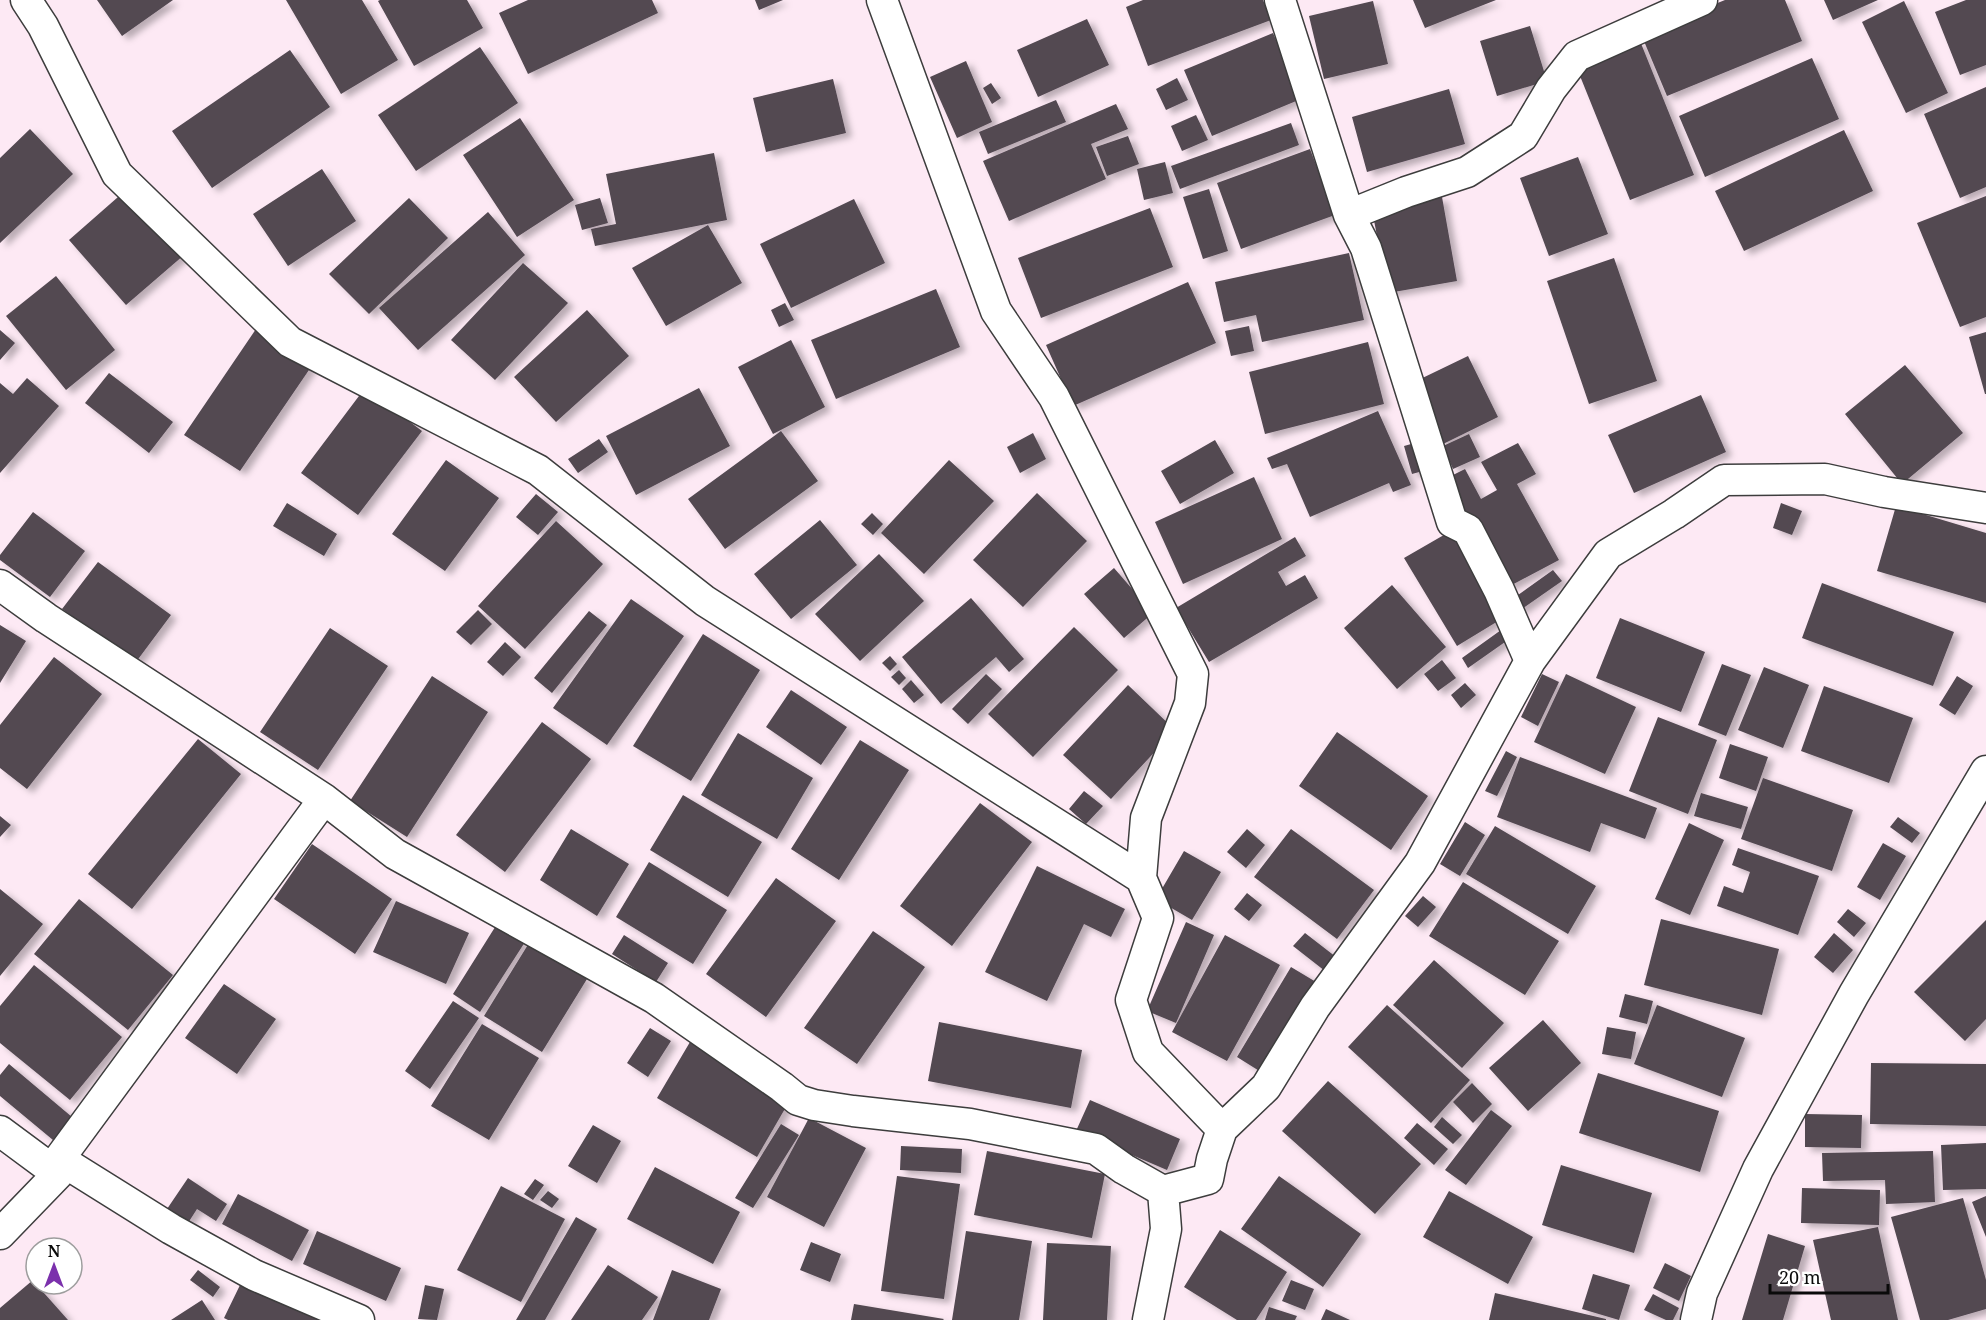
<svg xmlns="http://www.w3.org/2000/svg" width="1986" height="1320" viewBox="0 0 1986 1320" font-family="'Noto Serif',serif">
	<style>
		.building { fill: #524851; filter: url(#shadow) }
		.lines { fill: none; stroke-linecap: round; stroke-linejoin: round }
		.street-casing { stroke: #3d3d3d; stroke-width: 33 }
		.street { stroke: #fff; stroke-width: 30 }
	</style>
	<defs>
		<filter id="shadow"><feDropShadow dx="6" dy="4" stdDeviation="3" flood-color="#0004"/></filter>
	</defs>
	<rect width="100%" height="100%" fill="#fde9f4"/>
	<path class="building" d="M97,0H173L122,36Z
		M286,0H362L398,60L341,94Z
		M380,0H467L483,28L414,66L378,1Z
		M528,0H652L658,13L528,74L499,13Z
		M755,0H783L759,10Z
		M1143,0H1263L1271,20L1148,66L1126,7Z
		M1413,0H1496L1425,28Z
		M1725,0H1785L1802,41L1667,96L1641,34Z
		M1824,0H1878L1833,20Z
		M1966,0H1986V65L1960,75L1935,12Z
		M1373,1L1388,64L1324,79L1309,16Z
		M1904,1L1948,93L1906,113L1862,22Z
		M1087,19L1109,65L1038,97L1017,50Z
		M1530,26L1547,81L1497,96L1480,41Z
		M1273,33L1301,99L1212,136L1184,70Z
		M1640,41L1694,175L1630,200L1576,66Z
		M480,47L518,103L416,171L378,115Z
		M290,50L330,107L212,188L172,131Z
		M1812,58L1839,119L1705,177L1679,116Z
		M966,61L992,122L957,138L930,77Z
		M1177,78L1188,100L1166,110L1156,89Z
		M833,79L846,133L766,152L753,98Z
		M991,83L1001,98L992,104L983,88Z
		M1986,87V187L1960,198L1924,114Z
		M1449,89L1465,144L1367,172L1352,117Z
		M1056,100L1066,122L988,154L979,132Z
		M1116,104L1128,129L1091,144L1106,179L1009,221L983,161Z
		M1196,115L1208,140L1182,151L1171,126Z
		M520,118L574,200L517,237L463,155Z
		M1291,123L1299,145L1180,189L1171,166Z
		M30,129L73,174L0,243V158Z
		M1844,130L1873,191L1744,251L1715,191Z
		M1128,136L1139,164L1107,176L1096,147Z
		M1310,149L1335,215L1241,249L1217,183Z
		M714,153L727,220L595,246L591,229L616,224L606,174Z
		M1578,157L1608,234L1549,256L1520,178Z
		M1165,162L1173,193L1144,200L1137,169Z
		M322,169L356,221L288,266L253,214Z
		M1209,189L1228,251L1203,259L1183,197Z
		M126,190L184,255L126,305L69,240Z
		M1986,196V317L1960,327L1917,223Z
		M1442,197L1457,281L1388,293L1372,210Z
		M409,198L448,238L369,314L329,274Z
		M600,198L608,223L582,230L575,205Z
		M854,199L885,263L791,308L760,244Z
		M1150,208L1173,267L1041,318L1018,258Z
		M488,212L525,255L418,350L379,308Z
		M708,225L742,283L666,326L632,268Z
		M1349,253L1364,320L1262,342L1256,315L1224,322L1215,282Z
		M1614,258L1657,381L1589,404L1547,281Z
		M523,263L568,303L495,380L451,340Z
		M56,276L115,350L66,390L6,316Z
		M1188,282L1216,343L1073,406L1046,345Z
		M936,289L960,347L836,399L811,340Z
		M785,303L794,320L779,327L771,310Z
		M587,310L629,356L556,422L514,377Z
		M1249,326L1254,351L1231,356L1225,331Z
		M256,329L311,367L240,471L184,435Z
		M0,330L15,343L0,360Z
		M1986,332V394H1985L1969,337Z
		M791,340L825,407L773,434L738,367Z
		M1368,342L1384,404L1265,434L1249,372Z
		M1468,356L1498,417L1441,445L1410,384Z
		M1905,365L1963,433L1902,484L1845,414Z
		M109,373L173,422L149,453L85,403Z
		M27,378L59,406L0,473V383L13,394Z
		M365,388L422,431L358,515L301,473Z
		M699,388L730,446L636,495L606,436Z
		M1701,395L1726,452L1634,493L1608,435Z
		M1378,411L1411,485L1393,492L1389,483L1310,517L1287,464L1272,469L1267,458Z
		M781,431L818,481L725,549L688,499Z
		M1033,433L1046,459L1020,473L1007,447Z
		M1469,434L1480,457L1453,469L1443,446Z
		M599,439L608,452L578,473L568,459Z
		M1215,440L1234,473L1180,504L1161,471Z
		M1422,441L1430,469L1412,474L1404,446Z
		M1518,443L1536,474L1517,484L1559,560L1508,587L1467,512L1460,516L1441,481L1465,469L1481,499L1497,490L1481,462Z
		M446,460L499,498L445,571L392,534Z
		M949,460L994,501L924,574L881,533Z
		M1254,477L1282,539L1183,584L1155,522Z
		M1037,493L1087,541L1023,607L973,560Z
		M536,494L558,512L538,535L516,517Z
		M287,503L337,534L324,556L273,526Z
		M1781,503L1802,511L1792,535L1773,528Z
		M1896,506L1986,533V603L1877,571Z
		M33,512L85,551L50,597L0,560V555Z
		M872,513L883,524L873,535L861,524Z
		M820,520L857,565L791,619L754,574Z
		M556,521L603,564L525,649L478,606Z
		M1456,528L1508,615L1457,646L1404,558Z
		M1295,537L1306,556L1278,572L1286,586L1305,575L1318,598L1209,662L1176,608Z
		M879,554L924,601L860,661L815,614Z
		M98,562L171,615L136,662L62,609Z
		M1114,568L1153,613L1124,638L1084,594Z
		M1553,570L1562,581L1519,611L1511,600Z
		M1822,583L1954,632L1933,686L1802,638Z
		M1392,585L1446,647L1397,689L1344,628Z
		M971,598L1024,659L1009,672L996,657L941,704L902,657Z
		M631,599L684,636L607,745L553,708Z
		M478,610L492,624L471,645L456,632Z
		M589,611L607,625L552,693L534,678Z
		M1620,618L1705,652L1681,712L1596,678Z
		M0,625L26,641L0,683Z
		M1508,625L1515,635L1468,668L1462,658Z
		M1074,627L1118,670L1033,757L988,714Z
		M330,628L388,666L318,770L260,732Z
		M703,634L760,670L691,781L633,746Z
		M505,642L521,657L503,676L487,662Z
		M890,656L897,664L890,671L882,663Z
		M54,657L102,694L27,789L0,768V725Z
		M1442,660L1456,678L1438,691L1424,674Z
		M1722,664L1751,675L1726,736L1698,725Z
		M1764,667L1809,685L1783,748L1738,730Z
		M899,670L906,678L899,685L891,677Z
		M986,674L1002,689L968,724L952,709Z
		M1542,674L1559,682L1538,726L1521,717Z
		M1566,674L1636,707L1605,774L1534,742Z
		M432,676L488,712L407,837L350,801Z
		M1957,676L1973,686L1955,715L1939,705Z
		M911,680L924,695L914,703L902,689Z
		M1465,683L1476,695L1461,708L1451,695Z
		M1128,685L1175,730L1111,799L1063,755Z
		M1824,686L1913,718L1889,783L1801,751Z
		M791,690L847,727L821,765L766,727Z
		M1658,717L1717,740L1688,814L1629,791Z
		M542,722L591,759L505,872L456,835Z
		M1337,732L1428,796L1391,850L1299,786Z
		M738,733L813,778L777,839L701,795Z
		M198,739L241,774L132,909L88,874Z
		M860,740L909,770L839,880L791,849Z
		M1730,744L1768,757L1756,791L1719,778Z
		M1506,751L1517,757L1497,796L1485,791Z
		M1520,757L1657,808L1645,839L1601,823L1590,852L1497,817Z
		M1763,778L1853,810L1832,871L1741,839Z
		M1084,791L1103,806L1086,824L1069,809Z
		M1701,793L1748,807L1741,829L1694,816Z
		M683,795L762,842L728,897L650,850Z
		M980,803L1032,842L952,946L900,906Z
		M0,816L11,825L0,837Z
		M1898,817L1920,833L1912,843L1890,827Z
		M1465,822L1485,835L1460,876L1440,864Z
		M1689,823L1724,840L1690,915L1655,899Z
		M1495,826L1596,886L1568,934L1466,874Z
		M571,829L629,864L597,916L540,880Z
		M1247,829L1265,845L1246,868L1227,852Z
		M1291,829L1374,890L1337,939L1254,877Z
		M1883,843L1906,856L1880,900L1857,887Z
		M312,844L392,899L355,954L274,899Z
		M1738,848L1819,876L1798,935L1717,906L1724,886L1743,893L1750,872L1732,865Z
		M1184,851L1221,872L1192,920L1156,899Z
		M649,862L727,910L693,964L616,917Z
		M1037,866L1125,909L1111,937L1084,924L1047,1001L985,972Z
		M776,878L836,921L766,1017L706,974Z
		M1463,882L1559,941L1525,995L1429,936Z
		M0,889L43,924L0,976Z
		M1247,893L1262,905L1249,921L1234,909Z
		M1423,896L1436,907L1418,927L1405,916Z
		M79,899L173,975L128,1030L34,954Z
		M396,901L469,933L446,984L373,952Z
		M1848,909L1866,923L1854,937L1837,922Z
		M1661,919L1779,949L1762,1015L1644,985Z
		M1986,920V1019L1965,1041L1914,992Z
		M1186,922L1214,935L1176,1023L1147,1011Z
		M497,924L525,942L480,1012L453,994Z
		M873,931L925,967L857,1064L804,1028Z
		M1305,933L1336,957L1325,971L1293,946Z
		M1834,933L1853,950L1833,973L1814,957Z
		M624,935L668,963L656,982L612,954Z
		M1225,935L1280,965L1227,1061L1172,1032Z
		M529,943L587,979L542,1052L484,1016Z
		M1434,960L1504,1023L1462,1068L1393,1005Z
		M34,965L122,1037L70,1100L0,1043V1006Z
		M1291,967L1316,982L1261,1072L1237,1057Z
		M224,984L276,1019L237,1074L185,1038Z
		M1625,994L1653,1001L1647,1024L1619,1017Z
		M453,1001L479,1018L430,1089L405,1071Z
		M1387,1005L1470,1080L1431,1123L1348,1047Z
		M1657,1005L1745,1038L1722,1097L1634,1064Z
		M1543,1020L1581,1063L1528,1111L1489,1068Z
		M939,1022L1082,1050L1071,1108L928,1081Z
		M482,1024L539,1058L489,1140L431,1106Z
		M1607,1027L1636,1032L1631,1059L1602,1054Z
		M650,1028L671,1041L648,1077L627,1063Z
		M690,1042L790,1100L757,1157L657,1098Z
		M1871,1063L1986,1064V1126L1870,1124Z
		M9,1064L72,1117L53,1140L0,1096V1075Z
		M1598,1073L1719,1111L1700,1172L1579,1133Z
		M1328,1081L1421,1164L1375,1214L1282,1131Z
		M1472,1083L1492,1104L1473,1123L1453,1102Z
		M1090,1100L1180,1139L1167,1170L1076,1131Z
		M1491,1110L1512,1126L1466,1185L1445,1170Z
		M1805,1114L1862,1115L1861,1148L1805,1147Z
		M1442,1117L1462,1135L1453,1144L1434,1127Z
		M809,1118L866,1148L824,1227L767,1197Z
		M1417,1123L1448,1149L1434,1165L1404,1138Z
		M781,1124L799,1135L753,1208L735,1198Z
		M593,1125L621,1141L597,1183L568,1166Z
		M1986,1143V1189L1943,1190L1941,1145Z
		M901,1146L962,1149L961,1173L900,1170Z
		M987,1151L1105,1174L1092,1238L974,1215Z
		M1933,1151L1935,1202L1886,1204L1885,1180L1823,1181L1822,1153Z
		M1561,1165L1652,1193L1634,1253L1542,1225Z
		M655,1167L740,1212L713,1264L627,1219Z
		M897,1176L960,1184L944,1299L881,1291Z
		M1279,1176L1361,1234L1323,1287L1241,1229Z
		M188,1178L227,1204L216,1221L197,1209L188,1223L167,1209Z
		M535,1179L544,1185L533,1200L524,1194Z
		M501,1186L565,1219L521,1302L457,1270Z
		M1802,1188L1880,1190L1879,1225L1801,1223Z
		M548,1191L559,1199L552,1208L540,1200Z
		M1449,1191L1533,1237L1508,1284L1423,1237Z
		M238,1194L309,1230L292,1261L222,1224Z
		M1986,1196V1237L1972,1202Z
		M1963,1198L1986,1280V1309L1948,1320H1920L1891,1217Z
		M576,1217L597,1229L545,1320H516Z
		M1878,1227L1898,1320H1831L1813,1240Z
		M1220,1230L1287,1272L1256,1320H1237L1184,1287Z
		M317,1231L401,1268L386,1301L303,1264Z
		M966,1231L1032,1241L1019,1320H952Z
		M1768,1234L1805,1246L1783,1320H1742Z
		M811,1242L841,1254L830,1282L800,1270Z
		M1047,1243L1111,1246L1107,1320H1043Z
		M1665,1263L1691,1276L1679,1301L1653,1288Z
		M608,1265L658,1297L642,1320H571Z
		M198,1270L220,1287L213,1297L190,1280Z
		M672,1270L721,1289L709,1320H653Z
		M1593,1274L1630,1285L1619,1320L1582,1309Z
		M33,1280L36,1284L68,1320H0V1308Z
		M1291,1280L1314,1289L1305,1310L1282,1301Z
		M241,1283L319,1320H228L224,1318Z
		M425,1285L444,1289L437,1320L418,1319Z
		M1495,1293L1606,1319V1320H1489Z
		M1653,1294L1679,1308L1673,1320H1666L1644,1310Z
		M202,1300L215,1320H171Z
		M854,1304L944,1319L943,1320H851Z
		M1269,1307L1297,1316L1295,1320H1265Z
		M1326,1309L1350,1320H1321Z"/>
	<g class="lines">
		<defs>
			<path id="street" d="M26,0L43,26L117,174L290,342L538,470L705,601L1141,878
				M1280,0L1349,215L1366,248L1452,522L1468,530L1499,590L1530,661
				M1349,215L1406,192L1467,172L1523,136L1551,89L1577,56L1702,0
				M0,585L46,618L324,799L395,854L654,998L782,1087L798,1100L814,1105L853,1111L970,1124L1096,1149L1124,1169L1163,1191L1208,1179L1212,1159L1222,1129L1148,1052L1131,1000L1158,918L1141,878L1146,818L1190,703L1193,674L1054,397L996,311L882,0
				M1222,1129L1266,1087L1315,1007L1420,863L1530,661L1608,554L1674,514L1724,480L1825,479L1884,492L1986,508
				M0,1131L58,1174L59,1159L171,1229L254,1275L359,1320
				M59,1159L324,799
				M0,1234L58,1174
				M1148,1320L1166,1229L1163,1191
				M1696,1320L1702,1293L1758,1169L1854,994L1986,771"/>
		</defs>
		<use href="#street" class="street-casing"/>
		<use href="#street" class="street"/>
	</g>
	<g transform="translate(54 1266)"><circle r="28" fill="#ffffff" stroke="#9d9d9d" stroke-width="1.5"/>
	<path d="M0-4.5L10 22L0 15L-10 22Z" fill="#7b30ac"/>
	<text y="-9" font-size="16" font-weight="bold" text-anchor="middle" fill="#0a0a0a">N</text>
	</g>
	<path d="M1770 1284v9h118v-9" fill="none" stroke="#0a0a0a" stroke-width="3"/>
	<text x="1779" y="1284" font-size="18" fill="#0a0a0a" stroke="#ffffff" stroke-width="4.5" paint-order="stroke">20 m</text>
</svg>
